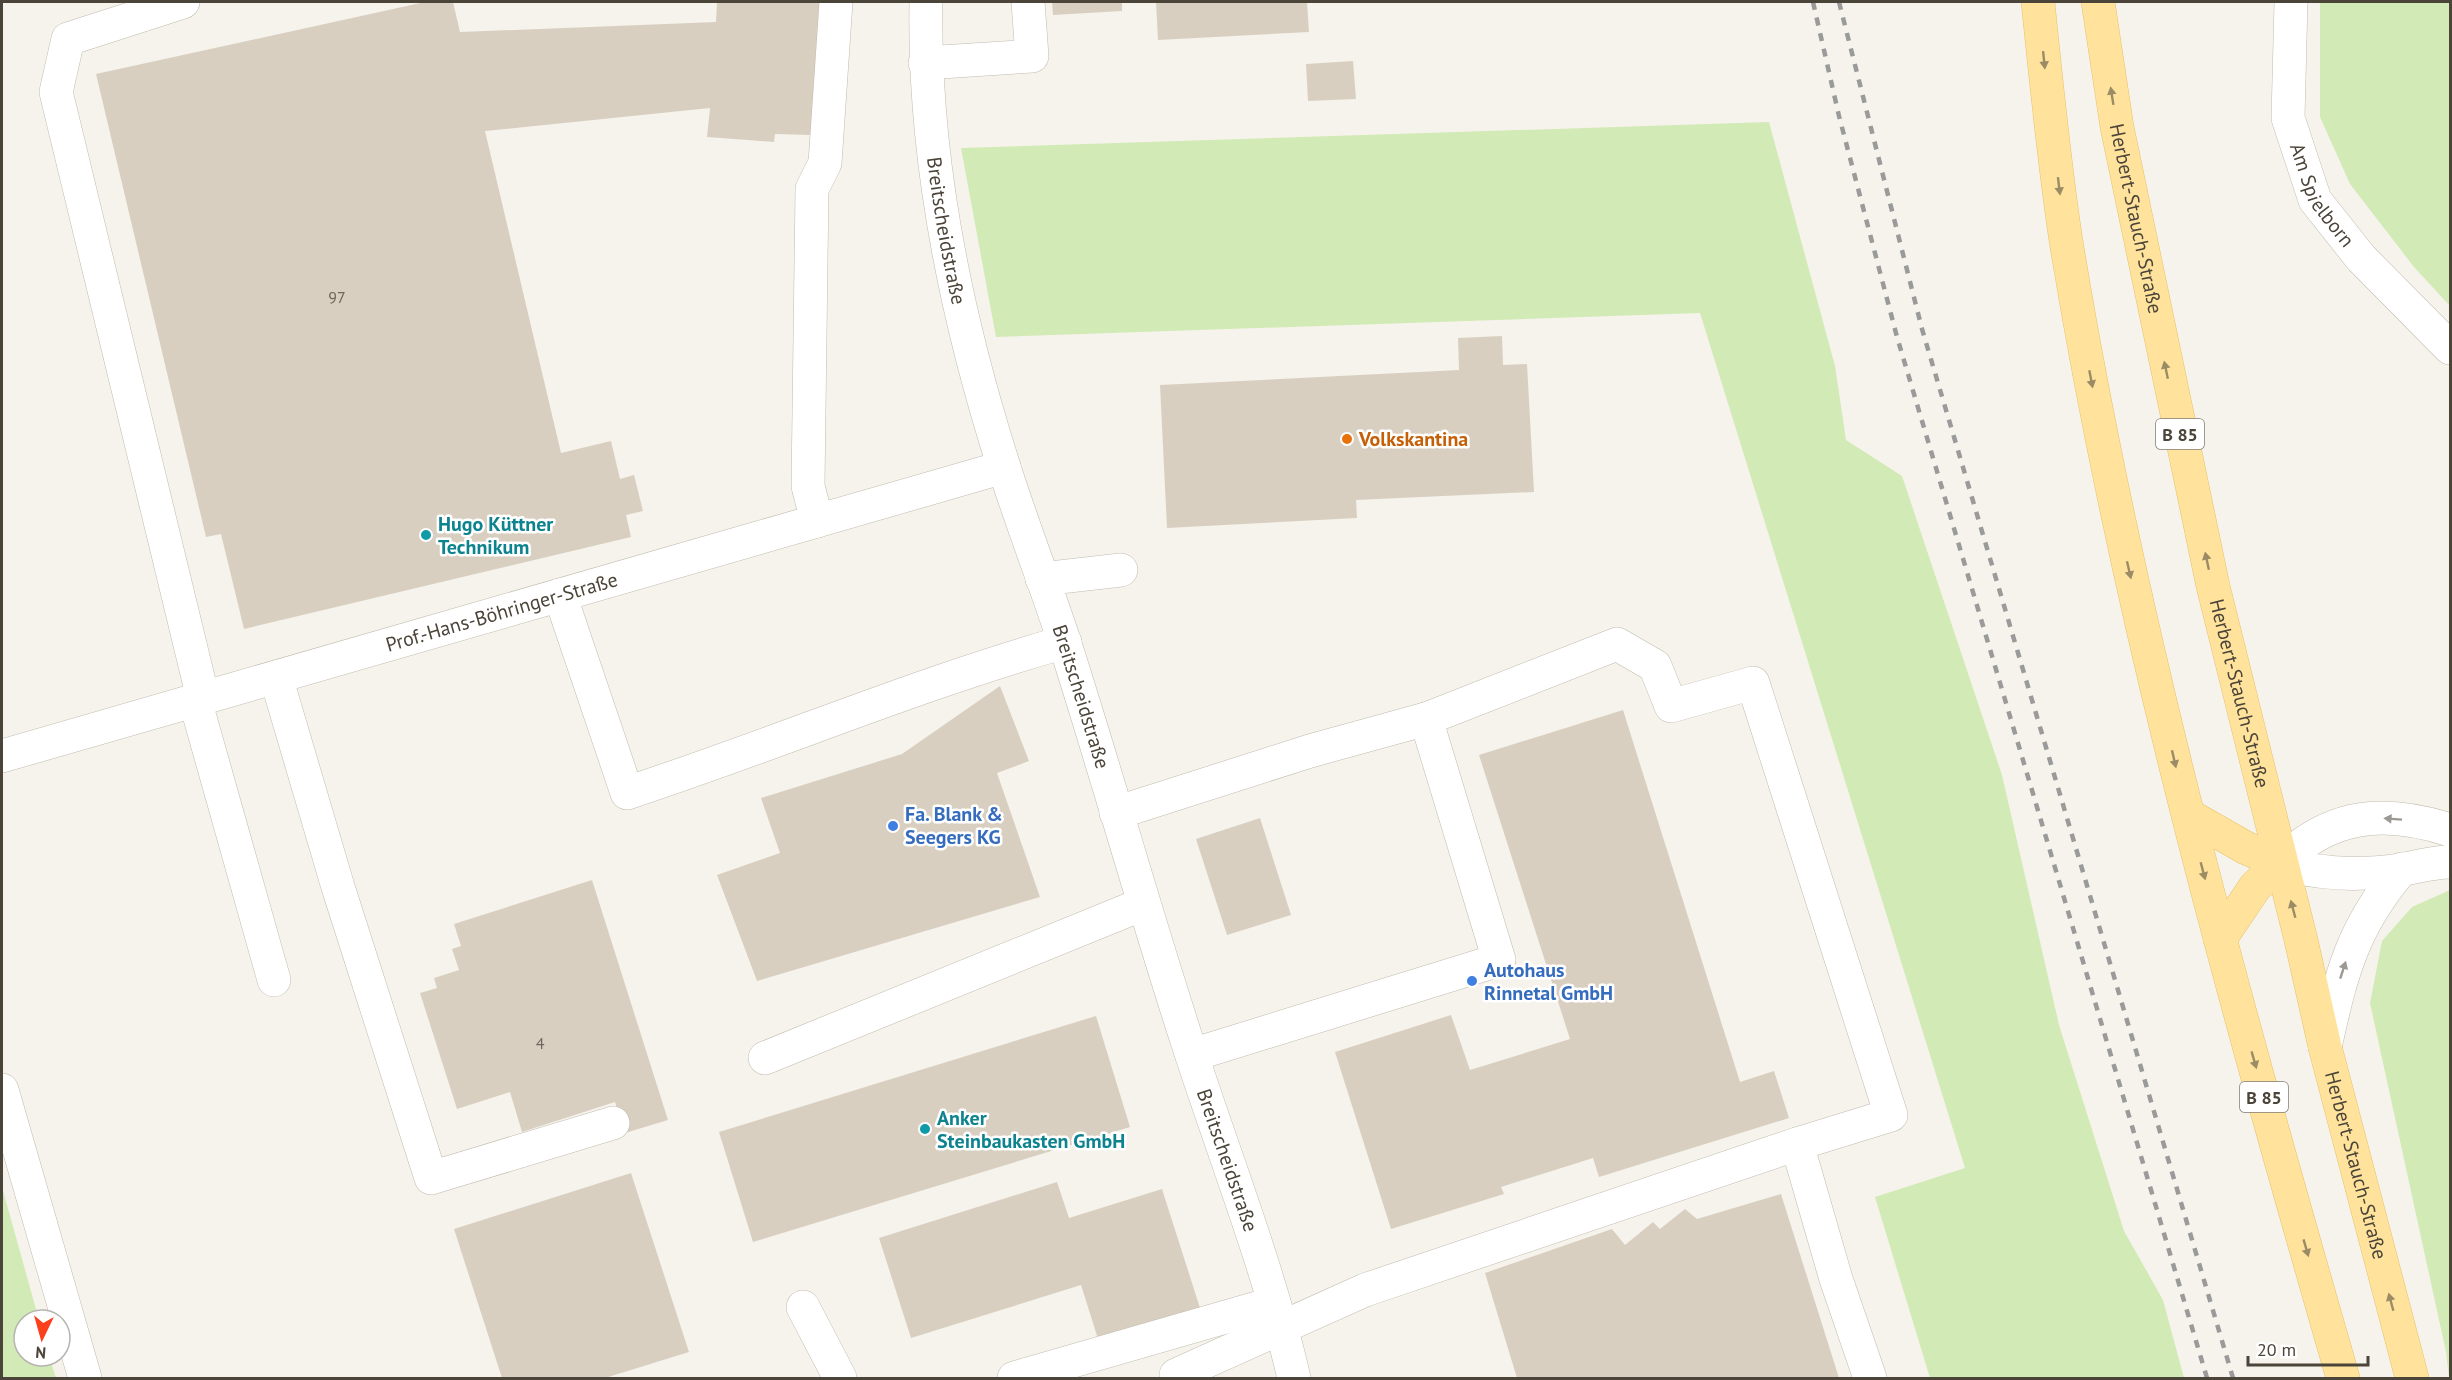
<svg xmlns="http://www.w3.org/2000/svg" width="2452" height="1380" viewBox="0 0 2452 1380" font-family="'PT Sans',sans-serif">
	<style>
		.green { fill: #d2eab5 }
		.building { fill: #d8cfc1 }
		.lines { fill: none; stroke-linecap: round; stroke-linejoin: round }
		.minor-casing { stroke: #c2bbae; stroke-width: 34 }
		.major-casing { stroke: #e6c16a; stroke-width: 34 }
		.minor { stroke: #fff; stroke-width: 33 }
		.major { stroke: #ffe39c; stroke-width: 33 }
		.rail { stroke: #9a9a9a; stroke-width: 4.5; stroke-dasharray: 8 8; stroke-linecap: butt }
		.oneway { fill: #9c8c66 }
		.oneway2 { fill: #9c9892 }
		.food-dot { fill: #e8710a; stroke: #fff; stroke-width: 2 }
		.culture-dot { fill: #0f9aa8; stroke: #fff; stroke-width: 2 }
		.shop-dot { fill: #3f7fe0; stroke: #fff; stroke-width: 2 }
		.labels { text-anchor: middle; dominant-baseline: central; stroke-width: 5; stroke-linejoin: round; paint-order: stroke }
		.number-label { font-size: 16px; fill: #6e675b }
		.shield { fill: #fff; stroke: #817c74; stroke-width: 1.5 }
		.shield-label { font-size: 18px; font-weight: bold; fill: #4b4439 }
		.street-label { font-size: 20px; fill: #4b4439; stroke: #fff }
		.food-label { font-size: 20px; font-weight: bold; fill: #c56008; stroke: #fff; text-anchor: start }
		.culture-label { font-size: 20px; font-weight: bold; fill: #0d838f; stroke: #fff; text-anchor: start }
		.shop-label { font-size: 20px; font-weight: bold; fill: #366cbe; stroke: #fff; text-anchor: start }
	</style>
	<rect width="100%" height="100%" fill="#f6f3ec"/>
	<path class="green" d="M2320,2H2450V306L2414,267L2350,184L2320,117Z
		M1769,122L1835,366L1846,440L1902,476L2002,775L2059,1025L2124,1231L2163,1300L2184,1378H1930L1875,1197L1965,1168L1700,313L996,337L961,148Z
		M2450,890V1378H2449L2446,1352L2370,1003L2382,941L2412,907Z
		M2,1187L39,1320H24V1356H49L56,1378H2Z"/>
	<path class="building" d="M425,2H453L460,32L716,22L717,2H820L811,135L775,134L774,142L707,137L710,108L485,131L561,453L611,441L620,479L634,475L643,511L626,515L631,537L244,629L221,534L206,537L96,74Z
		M1052,2H1122V11L1053,15Z
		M1156,2H1307L1309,32L1158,40Z
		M1353,61L1356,99L1308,101L1306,64Z
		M1502,336L1503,365L1527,364L1534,492L1356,500L1357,518L1167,528L1160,385L1459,370L1458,338Z
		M1000,686L1029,761L997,773L1040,897L757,981L717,875L780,853L761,798L902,754Z
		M1623,710L1740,1082L1774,1071L1789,1118L1599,1177L1593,1158L1501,1187L1504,1194L1391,1229L1335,1052L1451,1015L1470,1070L1570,1039L1479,755Z
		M1260,818L1291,915L1227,935L1196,839Z
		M592,880L668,1120L625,1133L615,1102L522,1132L510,1092L457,1109L420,993L437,988L434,978L459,970L452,949L461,946L454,924Z
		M1096,1016L1130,1127L753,1242L719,1132Z
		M631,1173L689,1352L605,1378H502L454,1229Z
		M1057,1182L1069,1218L1162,1189L1200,1308L1098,1339L1081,1285L911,1338L879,1238Z
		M1781,1194L1839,1378H1517L1485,1273L1612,1229L1625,1245L1653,1222L1660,1229L1685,1209L1697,1219Z"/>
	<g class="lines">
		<defs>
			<g id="minor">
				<path d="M183,2L68,39L56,92L203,698"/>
				<path id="s1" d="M926,2C923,160 956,317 1004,467C1023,527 1046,585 1065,644C1109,781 1147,920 1192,1056C1227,1163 1269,1269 1294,1378"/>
				<path id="s2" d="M2291,2L2288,118L2315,200L2361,258L2450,348"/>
				<path d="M925,63L1032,56L1028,2"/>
				<path d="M817,521L808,486L812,189L825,163L836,2"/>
				<path d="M1042,579L1121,570"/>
				<path d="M560,595L627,793C774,745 916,684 1065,642"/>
				<path d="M276,677L338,887L431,1178L613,1123"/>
				<path d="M195,700L274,980"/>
				<path id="s3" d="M2,756L1004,467"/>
				<path d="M1116,813L1310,751L1426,719L1617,644L1655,666L1671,706L1753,683L1891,1115L1797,1144"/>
				<path d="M2450,830C2384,809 2331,813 2280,863C2320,875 2358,876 2400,870C2417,867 2433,862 2450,862"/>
				<path d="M2325,1047C2341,975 2352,927 2402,869"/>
				<path d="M1192,1055L1499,960L1426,719"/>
				<path d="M765,1058L1143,904"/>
				<path d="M2,1090L85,1378"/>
				<path d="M803,1307L840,1378"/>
				<path d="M1014,1378L1274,1303"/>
				<path d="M1177,1378L1176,1375L1365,1290L1797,1144L1836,1279L1870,1378"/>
			</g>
			<g id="major">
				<path d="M2038,2C2046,81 2054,162 2066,241C2129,627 2235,1003 2343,1378"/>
				<path id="s4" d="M2098,2L2117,127L2213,586L2301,940L2325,1047L2412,1378"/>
				<path d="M2188,815L2246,848L2280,863"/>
				<path d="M2220,939L2255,887L2280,863"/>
			</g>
		</defs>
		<use href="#minor" class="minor-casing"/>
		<use href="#major" class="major-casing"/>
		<use href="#minor" class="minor"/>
		<use href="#major" class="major"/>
		<path class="rail" d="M1813,2L1839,116L1897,337L2207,1378
			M1839,2L1922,329L2233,1378"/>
	</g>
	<defs><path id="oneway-solid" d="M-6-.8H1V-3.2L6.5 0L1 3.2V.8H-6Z" transform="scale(1.5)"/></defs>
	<g class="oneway">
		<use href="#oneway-solid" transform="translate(2044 60) rotate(84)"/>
		<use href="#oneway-solid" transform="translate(2112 96) rotate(-99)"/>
		<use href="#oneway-solid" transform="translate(2059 186) rotate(83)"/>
		<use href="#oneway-solid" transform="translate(2166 370) rotate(-102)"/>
		<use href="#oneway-solid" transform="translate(2091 379) rotate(79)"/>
		<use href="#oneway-solid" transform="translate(2207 561) rotate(-102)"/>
		<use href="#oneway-solid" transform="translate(2129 570) rotate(77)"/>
		<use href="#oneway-solid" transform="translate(2174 759) rotate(77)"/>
		<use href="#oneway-solid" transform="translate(2203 871) rotate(75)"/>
		<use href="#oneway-solid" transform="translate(2293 909) rotate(-105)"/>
		<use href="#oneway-solid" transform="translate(2254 1060) rotate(74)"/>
		<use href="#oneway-solid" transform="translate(2306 1248) rotate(74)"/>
		<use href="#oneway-solid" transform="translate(2391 1302) rotate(-105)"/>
	</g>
	<g class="oneway2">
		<use href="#oneway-solid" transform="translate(2393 819) rotate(-176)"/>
		<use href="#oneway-solid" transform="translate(2343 970) rotate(-72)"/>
	</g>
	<circle class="food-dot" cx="1347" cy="439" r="6"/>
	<g class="culture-dot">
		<circle cx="426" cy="535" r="6"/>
		<circle cx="925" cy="1129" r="6"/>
	</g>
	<g class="shop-dot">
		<circle cx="893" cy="826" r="6"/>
		<circle cx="1472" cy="981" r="6"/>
	</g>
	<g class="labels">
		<g class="number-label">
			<text x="337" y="297">97</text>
			<text x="540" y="1043">4</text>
		</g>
		<g class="shield">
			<rect x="2156" y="419" width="48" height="30" rx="4.5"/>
			<rect x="2240" y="1082" width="48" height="30" rx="4.5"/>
		</g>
		<g class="shield-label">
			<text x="2180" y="434">B 85</text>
			<text x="2264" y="1097">B 85</text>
		</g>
		<g class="street-label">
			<text stroke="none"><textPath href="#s2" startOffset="201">Am Spielborn</textPath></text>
			<text stroke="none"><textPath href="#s4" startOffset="220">Herbert-Stauch-Straße</textPath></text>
			<text stroke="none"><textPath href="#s1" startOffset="230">Breitscheidstraße</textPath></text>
			<text stroke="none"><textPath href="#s3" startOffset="520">Prof.-Hans-Böhringer-Straße</textPath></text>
			<text stroke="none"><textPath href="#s4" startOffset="706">Herbert-Stauch-Straße</textPath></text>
			<text stroke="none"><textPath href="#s1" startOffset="716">Breitscheidstraße</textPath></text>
			<text stroke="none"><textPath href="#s1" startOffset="1202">Breitscheidstraße</textPath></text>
			<text stroke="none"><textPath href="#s4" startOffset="1192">Herbert-Stauch-Straße</textPath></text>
		</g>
		<g class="food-label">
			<text x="1359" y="439">Volkskantina</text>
		</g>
		<g class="culture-label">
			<text x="438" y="524">Hugo Küttner<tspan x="438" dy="23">Technikum</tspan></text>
			<text x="937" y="1118">Anker<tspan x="937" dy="23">Steinbaukasten GmbH</tspan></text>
		</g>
		<g class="shop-label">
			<text x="905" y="814">Fa. Blank &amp;<tspan x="905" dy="23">Seegers KG</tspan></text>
			<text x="1484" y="970">Autohaus<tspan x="1484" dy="23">Rinnetal GmbH</tspan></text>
		</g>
	</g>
	<rect width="2452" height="1380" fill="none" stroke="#4b4439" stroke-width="6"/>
	<g transform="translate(42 1338) rotate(185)"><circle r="28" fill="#ffffff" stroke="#b7b4b0" stroke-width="1.5"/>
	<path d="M0-4.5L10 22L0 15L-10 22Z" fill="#fc3f1d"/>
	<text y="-9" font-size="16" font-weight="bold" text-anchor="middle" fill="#4b4439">N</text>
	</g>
	<path d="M2248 1356v9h120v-9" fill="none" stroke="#4b4439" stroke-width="3"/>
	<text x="2257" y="1356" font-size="18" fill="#4b4439" stroke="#ffffff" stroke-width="4.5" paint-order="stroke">20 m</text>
</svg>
